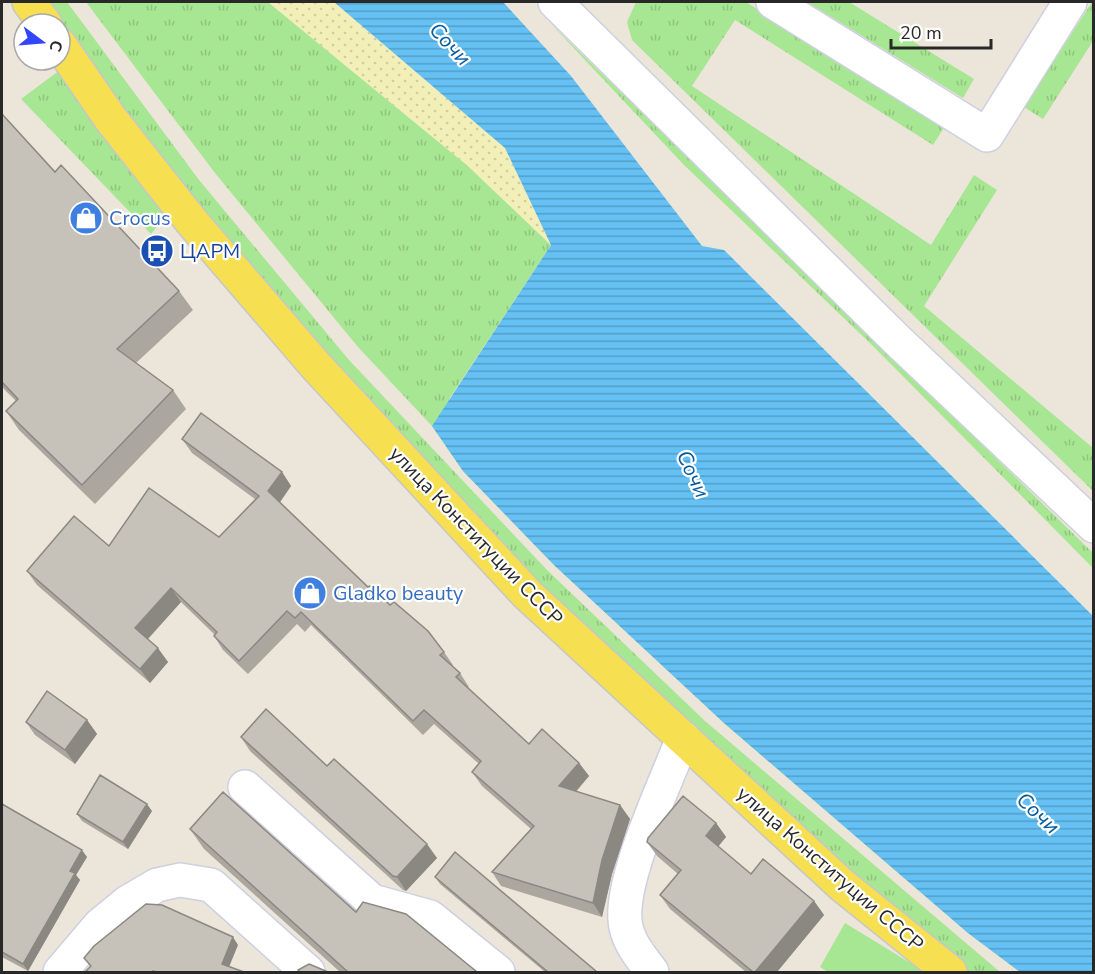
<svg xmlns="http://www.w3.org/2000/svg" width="1095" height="974" viewBox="0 0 1095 974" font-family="'Nunito Sans',sans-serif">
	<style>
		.grass { fill: url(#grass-tufts) }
		.sand { fill: url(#sand-dots) }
		.garden { fill: #a7e692 }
		.water { fill: url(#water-rules) }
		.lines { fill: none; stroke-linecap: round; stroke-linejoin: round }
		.minor-casing { stroke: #ced0e2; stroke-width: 36 }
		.major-casing { stroke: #c7c7c7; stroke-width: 36 }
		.minor { stroke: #fff; stroke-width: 33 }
		.major { stroke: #f7df52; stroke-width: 33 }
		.wall { fill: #aba79f }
		.shaded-wall { fill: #8b8882 }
		.building { fill: #c7c2b9; stroke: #8b8882; stroke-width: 1.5 }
		.labels { text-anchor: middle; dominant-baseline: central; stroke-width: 4.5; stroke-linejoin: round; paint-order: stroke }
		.shop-label { font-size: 20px; fill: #366cbe; stroke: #fff; text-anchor: start }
		.transit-label { font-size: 20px; fill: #164399; stroke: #fff; text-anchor: start }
		.street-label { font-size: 20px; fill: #282828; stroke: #fff }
		.water-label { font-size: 21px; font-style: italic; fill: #075c9e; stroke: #fff }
	</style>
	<defs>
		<pattern id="grass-tufts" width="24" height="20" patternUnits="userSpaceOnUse" patternTransform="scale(1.5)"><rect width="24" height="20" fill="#a7e692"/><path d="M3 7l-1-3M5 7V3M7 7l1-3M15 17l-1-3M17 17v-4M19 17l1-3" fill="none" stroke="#90c57e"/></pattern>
		<pattern id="sand-dots" width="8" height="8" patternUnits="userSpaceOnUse" patternTransform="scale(1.5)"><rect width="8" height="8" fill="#f3efb9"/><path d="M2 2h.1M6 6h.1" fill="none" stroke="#d0cd9f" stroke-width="1.8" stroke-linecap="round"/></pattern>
		<pattern id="water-rules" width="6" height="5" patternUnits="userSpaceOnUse" patternTransform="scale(1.5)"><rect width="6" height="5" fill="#65c1f4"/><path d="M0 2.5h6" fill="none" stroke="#539dc6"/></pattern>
	</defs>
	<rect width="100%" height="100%" fill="#ece5d9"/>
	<path class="grass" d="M28,2H67L199,180L349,360L547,570L705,721L1000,972H950L843,886L316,366Z
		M86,2H268L468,166L551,245L449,399L1020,972L968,933L724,723L554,565L463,471L432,426L358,347L215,173Z
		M636,2H746L945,126L933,145L735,20L692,86L931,245L974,175L997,190L924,306L1093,448V491L632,40L627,22Z
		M807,2H849L974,79L963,98Z
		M1092,2L1093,41L1043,119L1024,107Z
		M552,25L1093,553V568L872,345L684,165Z
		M60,70L167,214L151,234L21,99Z"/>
	<path class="sand" d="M268,2H334L505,148L551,245L468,166Z"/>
	<path class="garden" d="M845,923L925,972H828L820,967Z"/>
	<path class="water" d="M334,2H503L571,76L702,246L724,250L1093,616V972H1020L968,933L724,723L554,565L463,471L432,426L551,245L505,148Z"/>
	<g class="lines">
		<defs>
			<path id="minor" d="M555,2L897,340L1094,526
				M773,2L987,135L1070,2
				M245,787L372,901L430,917L498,972
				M60,972L100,925L128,902L157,885L180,880L211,885L308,972
				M652,972C641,957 626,940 625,920C621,876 666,782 683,738"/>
			<path id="major" d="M29,2L45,24
				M60,45L110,118L192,222L316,366L527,594L843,886L950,972"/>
		</defs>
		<use href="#minor" class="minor-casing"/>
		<use href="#major" class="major-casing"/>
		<use href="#minor" class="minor"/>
		<use href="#major" class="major"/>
	</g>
	<path class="wall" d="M2,114L55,172L179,291L193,310L136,363L173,390L186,409L95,504L19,430L6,411L16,401L2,387Z
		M182,439L282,472L291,486L280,502L368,587L444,652L453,665L452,666L460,673L469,687L468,688L529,744L579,763L589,776L576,792L620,805L630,819L612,874L602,917L501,886L492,872L531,829L482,786L472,772L479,764L434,724L423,735L311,625L305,632L297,624L248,674L223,650L214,636L215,635L181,602L148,639L168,662L150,683L37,585L27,571L109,546L219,537L255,499L192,453Z
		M87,720L97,734L75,764L35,735L26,722Z
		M241,737L327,766L437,858L406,891L403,890L250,751Z
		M2,804L87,857L76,875L80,880L28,971L2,957Z
		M152,811L128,849L82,821L77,814Z
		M716,823L726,837L718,847L751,874L814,901L824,915L777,972H746L670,909L660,895L678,874L657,856L647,842Z
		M190,829L356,912L477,972H340L204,849Z
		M435,877L597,972H545L440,884Z"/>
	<path class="shaded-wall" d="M282,472L291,486L278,505L268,491Z
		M171,588L181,602L145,642L135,628Z
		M158,648L168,662L150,683L140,669Z
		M87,720L97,734L75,764L65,750Z
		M579,763L589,776L568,800L559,786Z
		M147,804L152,811L128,849L123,842Z
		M620,805L630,819L612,874L602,917L593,903L602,860Z
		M716,823L726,837L715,850L706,836Z
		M427,844L437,858L406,891L397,877Z
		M82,850L87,857L76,875L80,880L28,971L23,964L70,871Z
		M814,901L824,915L777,972H755Z
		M233,937L238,945L227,972L222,964Z"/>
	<path class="building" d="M2,114L55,172L61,165L179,291L117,349L173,390L82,485L6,411L18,399L2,382Z
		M201,413L282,472L268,491L368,587L370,586L390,605L394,602L428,631L444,652L440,655L460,673L456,677L529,744L542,729L579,763L559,786L620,805L602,860L593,903L492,872L534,826L472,772L481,761L424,710L413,721L301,612L295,618L287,611L239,661L214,636L217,632L171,588L135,628L158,648L140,669L27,571L74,516L109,546L149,488L219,537L259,496L182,439Z
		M47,691L87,720L65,750L26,722Z
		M266,709L327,766L334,759L427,844L397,877L393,876L241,737Z
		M100,775L147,804L123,842L77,814Z
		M223,792L356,912L363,902L406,914L477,972H348L190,829Z
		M683,796L716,823L706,836L751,874L763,859L814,901L755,972H753L660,895L681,870L647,842L648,838Z
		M2,804L82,850L70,871L75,873L23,964L2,952Z
		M455,852L597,972H548L435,877Z
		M146,904L162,905L233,937L222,964L244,972H157L153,971V972H85L91,966L84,958L94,946Z
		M309,964L328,972H300L298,970Z"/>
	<defs>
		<symbol id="shop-disc" viewBox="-11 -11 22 22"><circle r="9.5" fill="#3f7fe0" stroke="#fff"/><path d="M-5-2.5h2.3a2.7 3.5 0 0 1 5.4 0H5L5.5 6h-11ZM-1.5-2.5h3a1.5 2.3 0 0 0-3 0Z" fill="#fff"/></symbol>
		<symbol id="bus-disc" viewBox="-11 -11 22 22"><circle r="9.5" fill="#1a4fb4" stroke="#fff"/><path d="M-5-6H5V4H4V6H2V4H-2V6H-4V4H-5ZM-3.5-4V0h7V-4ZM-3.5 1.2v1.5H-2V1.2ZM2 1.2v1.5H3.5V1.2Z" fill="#fff"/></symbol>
	</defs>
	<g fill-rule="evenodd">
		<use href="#shop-disc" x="67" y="199" width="38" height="38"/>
		<use href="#bus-disc" x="138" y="232" width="38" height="38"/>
		<use href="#shop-disc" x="291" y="574" width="38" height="38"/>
	</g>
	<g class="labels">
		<g class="shop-label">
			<text x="109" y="218">Crocus</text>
			<text x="333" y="593">Gladko beauty</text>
		</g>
		<g class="transit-label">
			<text x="180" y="251">ЦАРМ</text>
		</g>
		<g class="street-label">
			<text transform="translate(476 536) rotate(46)">улица Конституции СССР</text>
			<text transform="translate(830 869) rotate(41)">улица Конституции СССР</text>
		</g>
		<g class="water-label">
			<text transform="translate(450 44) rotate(47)">Сочи</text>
			<text transform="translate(693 474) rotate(65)">Сочи</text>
			<text transform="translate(1038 813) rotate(43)">Сочи</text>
		</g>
	</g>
	<rect width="1095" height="974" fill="none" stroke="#282828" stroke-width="6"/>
	<g transform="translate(42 42) rotate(106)"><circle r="28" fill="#ffffff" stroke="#a9a9a9" stroke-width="1.5"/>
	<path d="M0-4.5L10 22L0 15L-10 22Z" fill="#3246ff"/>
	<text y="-9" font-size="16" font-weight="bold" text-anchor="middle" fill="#282828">С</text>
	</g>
	<path d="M891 39v9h100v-9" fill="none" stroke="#282828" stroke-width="3"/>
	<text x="900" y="39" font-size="18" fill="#282828" stroke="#ffffff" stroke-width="4.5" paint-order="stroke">20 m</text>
</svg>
